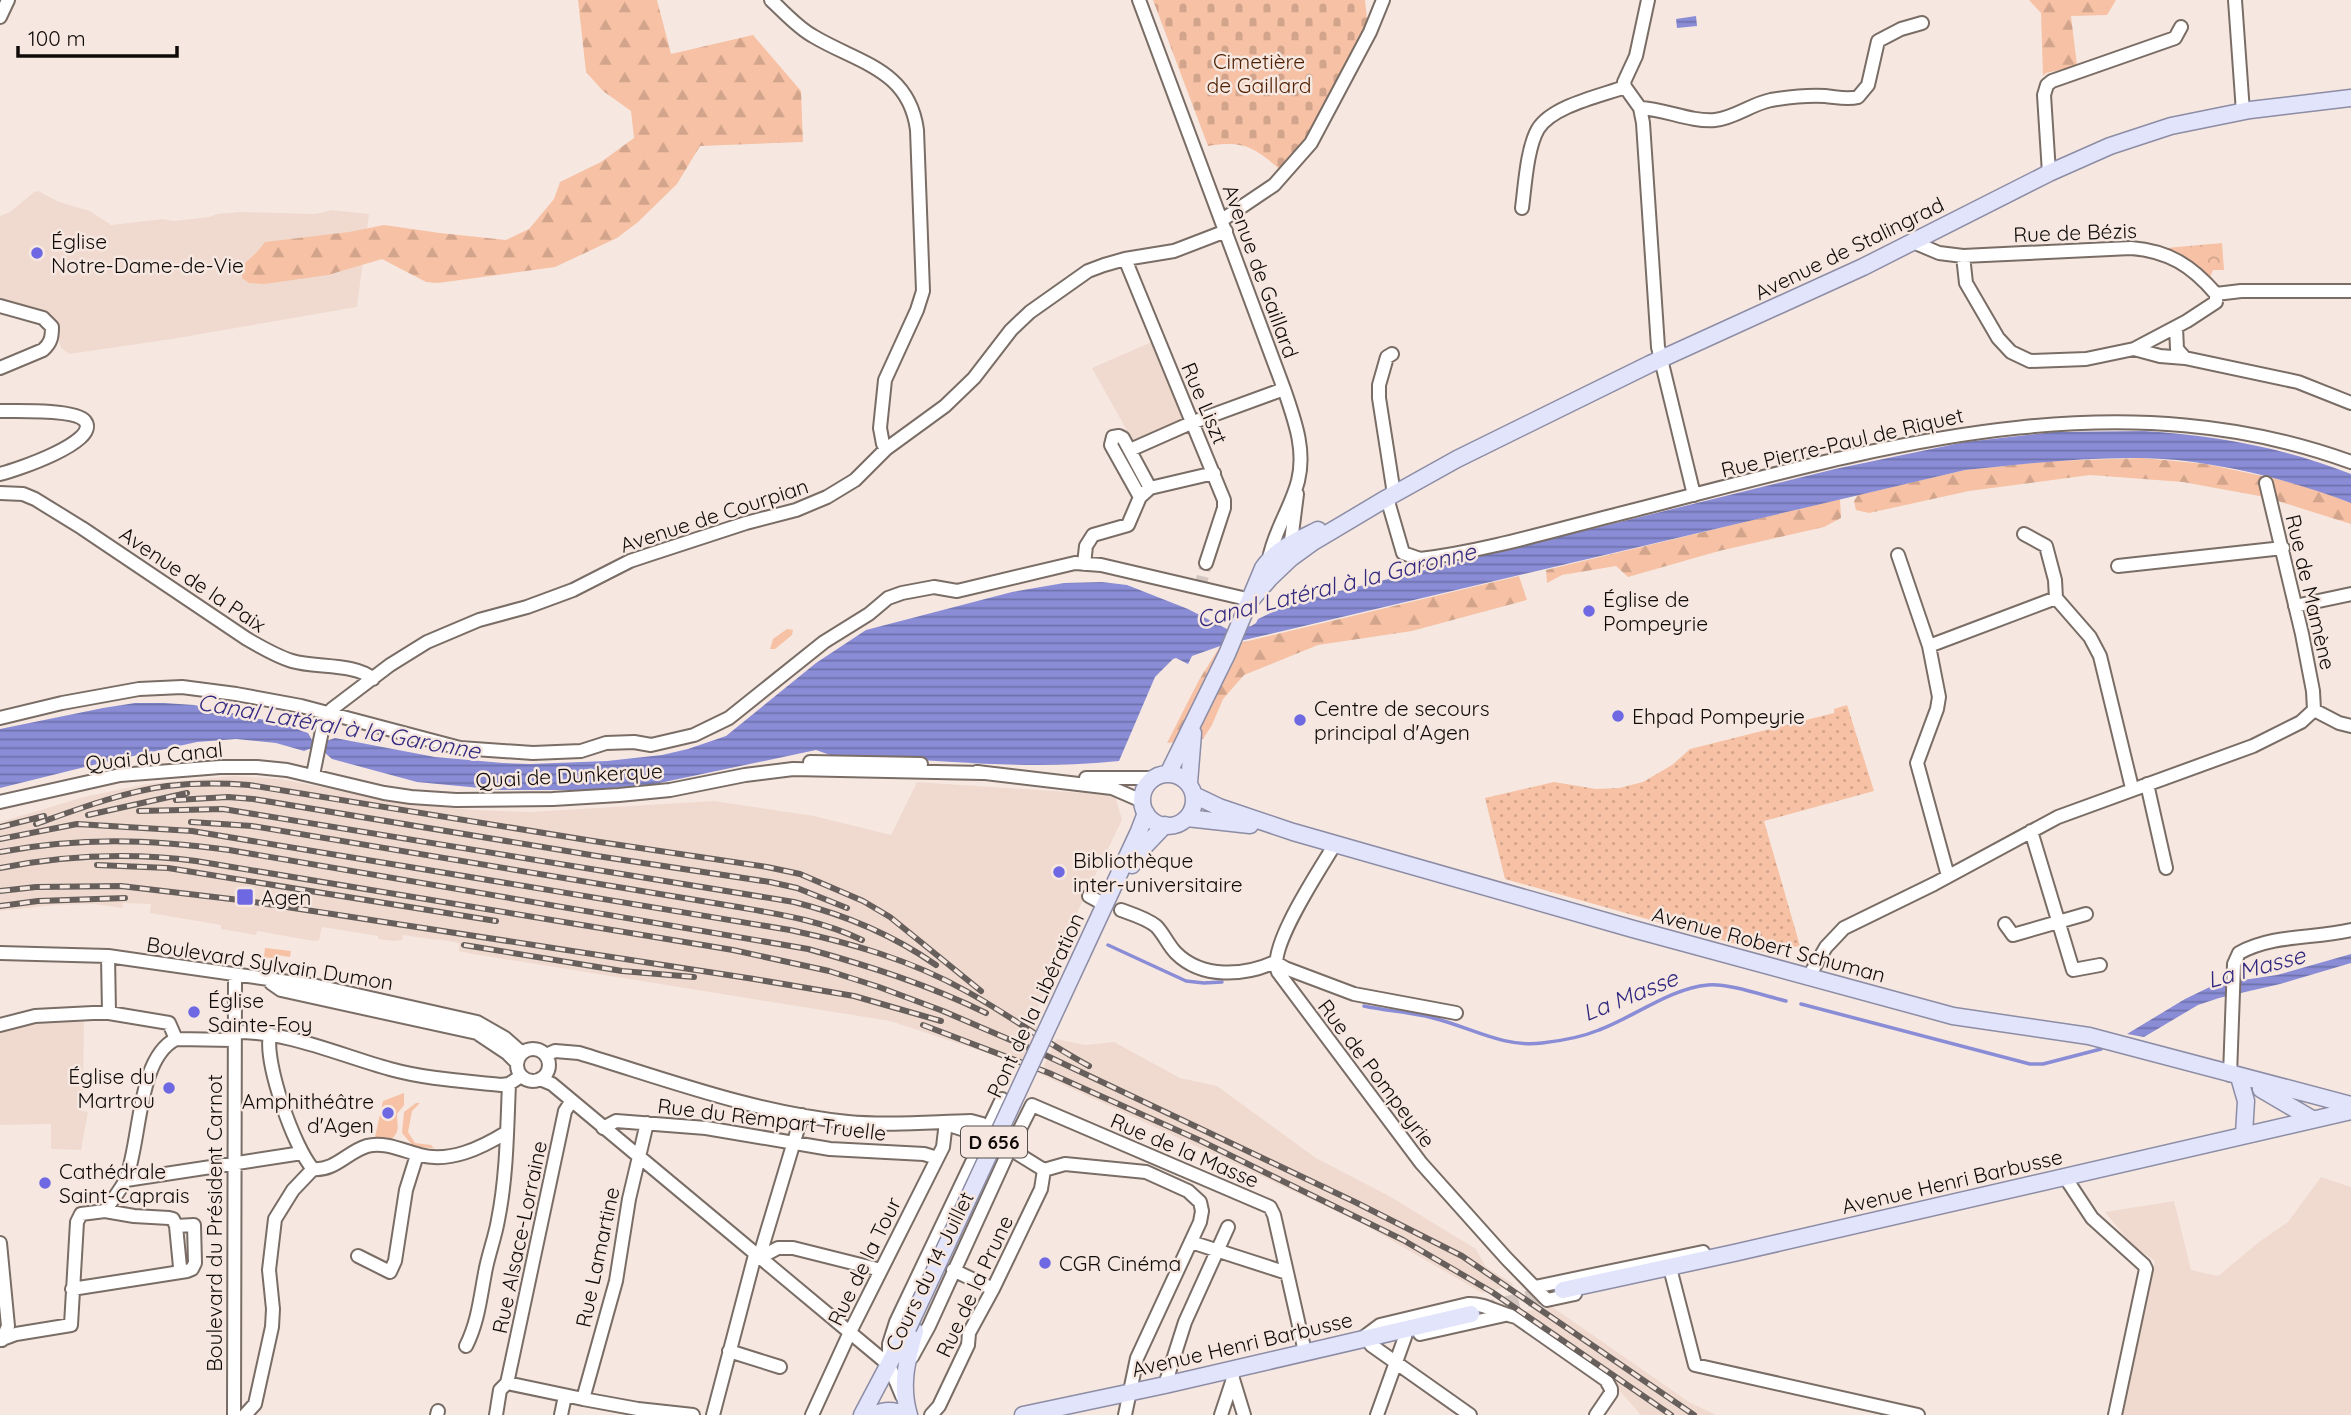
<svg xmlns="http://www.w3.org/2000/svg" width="2351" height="1415" viewBox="0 0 2351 1415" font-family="Quicksand,sans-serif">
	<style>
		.built { fill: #f0dacf }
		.grass { fill: #f6c1a4 }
		.forest { fill: url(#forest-firs) }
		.cemetery { fill: url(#cemetery-stones) }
		.park { fill: url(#park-crowns) }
		.garden { fill: url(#garden-dots) }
		.water { fill: url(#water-rules) }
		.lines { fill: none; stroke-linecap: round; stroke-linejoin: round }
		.stream { stroke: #8a8dd6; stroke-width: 3.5 }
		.minor-tunnel { stroke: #d4c7c1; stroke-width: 12; stroke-dasharray: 12 6; stroke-linecap: butt }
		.major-tunnel { stroke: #d4c7c1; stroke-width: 16; stroke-dasharray: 16 8; stroke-linecap: butt }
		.minor-casing { stroke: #796d66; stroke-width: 16 }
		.major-casing { stroke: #8c8ca4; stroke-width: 19 }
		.minor { stroke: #fff; stroke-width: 12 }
		.major { stroke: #e2e4fb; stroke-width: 16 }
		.rail-casing { stroke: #675f5b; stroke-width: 6 }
		.rail { stroke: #f6e8e1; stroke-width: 3.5; stroke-dasharray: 10; stroke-linecap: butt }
		.major-bridge-casing { stroke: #8c8ca4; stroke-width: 19; stroke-linecap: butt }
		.major-bridge { stroke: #e2e4fb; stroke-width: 16 }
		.poi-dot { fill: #6e68e2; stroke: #f6e8e1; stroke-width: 2.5 }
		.labels { text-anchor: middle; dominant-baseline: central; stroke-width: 5; stroke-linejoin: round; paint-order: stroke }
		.shield { fill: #f6e8e1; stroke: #554d4a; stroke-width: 2 }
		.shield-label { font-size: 19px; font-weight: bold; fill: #100b09 }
		.park-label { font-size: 21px; fill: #4e1f00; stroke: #f6e8e1 }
		.street-label { font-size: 21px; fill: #100b09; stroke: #f6e8e1 }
		.poi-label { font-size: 21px; fill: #100b09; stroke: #f6e8e1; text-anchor: start }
		.water-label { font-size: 23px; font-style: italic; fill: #332a80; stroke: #f6e8e1 }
	</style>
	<defs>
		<pattern id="forest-firs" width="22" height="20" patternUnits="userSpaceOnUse" patternTransform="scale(1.75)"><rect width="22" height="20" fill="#f6c1a4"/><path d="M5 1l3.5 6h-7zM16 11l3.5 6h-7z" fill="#d2a48c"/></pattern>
		<pattern id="cemetery-stones" width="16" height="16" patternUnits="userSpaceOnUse" patternTransform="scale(1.75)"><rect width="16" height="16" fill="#f6c1a4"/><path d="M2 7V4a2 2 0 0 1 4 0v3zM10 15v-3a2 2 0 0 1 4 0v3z" fill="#d2a48c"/></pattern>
		<pattern id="park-crowns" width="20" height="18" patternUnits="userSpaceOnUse" patternTransform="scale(1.75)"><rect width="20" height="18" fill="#f6c1a4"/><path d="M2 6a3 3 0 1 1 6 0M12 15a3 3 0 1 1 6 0" fill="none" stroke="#d2a48c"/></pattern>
		<pattern id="garden-dots" width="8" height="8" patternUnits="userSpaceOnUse" patternTransform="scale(1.75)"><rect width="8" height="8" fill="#f6c1a4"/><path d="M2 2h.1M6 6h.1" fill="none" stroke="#d2a48c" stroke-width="1.8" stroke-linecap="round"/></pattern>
		<pattern id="water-rules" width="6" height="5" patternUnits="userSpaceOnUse" patternTransform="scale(1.75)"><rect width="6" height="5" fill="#8a8dd6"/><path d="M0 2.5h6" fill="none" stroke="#6f71ac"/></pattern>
	</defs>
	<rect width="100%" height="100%" fill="#f6e8e1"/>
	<path class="built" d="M38,191L59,202L90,211L111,225L163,219L174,221L209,217L217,214L240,212L315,214L332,210L369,214L357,307L172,339L69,354L61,348L56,328L49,317L39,310L0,300V216L10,212L34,192Z
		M1154,341L1187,422L1135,445L1092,368Z
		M234,776L279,779L418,805L475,810L530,812L714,801L814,816L891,835L917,782L1115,795L1122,820L1075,917L1036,1012L1038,1029L1021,1064L890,1021L473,954L459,951V943L437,939V940L403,935L402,940L394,941L378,939V936L322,927L319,940L314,941L257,931L256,935L221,929V925L150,913L151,904L123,903L122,908L94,904L55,905L0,911V822L84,797L146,784Z
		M84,1016L83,1104L79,1106V1110L88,1112L81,1150L51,1149V1124L0,1125V1031L35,1021Z
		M1056,1039L1085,1045L1114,1042L1180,1078L1217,1086L1316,1158L1389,1196L1476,1249L1486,1267L1515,1285L1482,1293L1360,1222L1040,1074Z
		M2321,1177L2351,1187V1415H2123L2155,1261L2132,1245L2105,1212L2174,1201L2191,1270L2218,1276L2259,1242L2288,1222Z
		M1551,1306L1689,1402L1716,1415H1641L1617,1388L1516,1313Z"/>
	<path class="grass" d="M787,629L793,630L792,635L775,649H770L773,639Z
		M265,948L291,951L290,957L277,955L276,959L264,957Z
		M404,1093V1105L397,1114C397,1127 401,1131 390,1140L375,1137L383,1101Z
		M416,1103H420L412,1111L408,1132L415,1143L431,1145L434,1148L414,1147L402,1133L404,1112Z"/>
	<path class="forest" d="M578,0H657L671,54L753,35L801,91L803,142L700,146L677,184L638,222L617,238L555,267L438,283L426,282L382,259L328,275L264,284L249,283L242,278L243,265L257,252L265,242L349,232L384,225L440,233L506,240L529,229L554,199L560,182L601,162L634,138L631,111L603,91L586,72Z
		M2029,0H2116L2107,15L2071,16L2077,66L2046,73L2043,76L2041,13Z
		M2143,458L2206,464L2305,485L2351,503V524L2265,497L2183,482L2090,475L1969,491L1869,513L1856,510L1854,501L1858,495L1965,470L2051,461Z
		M1840,499L1841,518L1824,527L1719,551L1628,577L1616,566L1562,575L1547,583L1546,570Z
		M1519,576L1527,600L1412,631L1318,645L1244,675L1223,699L1212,725L1203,739L1167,743L1199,680L1219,648Z"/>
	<path class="cemetery" d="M1153,0H1365L1368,29L1311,135L1282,171C1254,148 1246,140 1208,146Z"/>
	<path class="park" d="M2222,243L2224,270H2213L2209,280L2167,248Z"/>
	<path class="garden" d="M1847,705L1874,791L1764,821L1800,946L1764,952L1505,879L1485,798L1554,782L1596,789L1619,788L1643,782L1672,765L1690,749L1834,713V709Z"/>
	<path class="water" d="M1696,16L1697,26L1677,28L1676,19Z
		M2144,431C2215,435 2285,448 2351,474V503C2289,479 2208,459 2142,458C2082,457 2023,464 1965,470L1223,645L1192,656L1188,664L1176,658L1173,659L1155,677L1119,761C1025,771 927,759 830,755L816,750L650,785L585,790H501L417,782L332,759L324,752L309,749L304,751L276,743L236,739L197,742L101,763L0,788V729L103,708L135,703H164L194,705L283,724L308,733L312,740L323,742L335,738L435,757L503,763L530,764L607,761L662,755L688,749L726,736L816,663L866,630L1012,592L1064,583L1102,582L1127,585L1188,609L1229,630L1251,626L1256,623L1258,619L1291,603L1835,469L1965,442L2053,432Z
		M2351,954V963L2280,984L2219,998L2198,1005L2144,1037L2127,1034L2185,999L2216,984L2277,975Z"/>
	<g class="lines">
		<path class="stream" d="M1108,945L1186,981L1204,983L1222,982
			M1801,1004L2030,1064H2043L2101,1049
			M1364,1006C1387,1011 1411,1012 1433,1018C1470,1027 1503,1048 1542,1043C1560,1041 1582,1037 1599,1030C1634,1017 1671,988 1708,985C1728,983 1765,996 1786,1001"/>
		<path class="minor-tunnel" d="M1200,588L1206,563"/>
		<path class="major-tunnel" d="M1480,1311L1563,1290"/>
		<defs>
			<path id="minor" d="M771,0C784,12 797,27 813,36C858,63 909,69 917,130L923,291L917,310L885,380L880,428L883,444L886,449
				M1139,0L1284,389C1294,419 1306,449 1298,481C1291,508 1274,531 1269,559
				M1648,0L1636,56L1624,82L1625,87L1640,108L1643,123L1658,347L1694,495
				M2235,0L2243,112
				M0,17L8,0
				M1640,108C1665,109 1690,122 1715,120C1735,118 1751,104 1771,100C1789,97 1808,95 1825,96C1837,97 1847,100 1858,97L1868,85L1878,41L1901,29L1922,23
				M2049,173L2044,95L2047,85L2052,81L2175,38L2181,27
				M1522,208C1525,185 1527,148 1538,129C1552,106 1600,96 1625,87
				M1222,220L1274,185L1311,143L1370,32L1383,0
				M1913,242L1939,253L1963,256L2131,248C2169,251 2192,266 2216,294L2241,291H2351
				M1963,256L1966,283L1998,338L2011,352L2030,361L2086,359L2134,349L2187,321L2216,302V294
				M1125,259L1224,500V508L1206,563
				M0,306L43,318L52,327C52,337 51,343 43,350L0,368
				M2176,327L2177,349L2185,358L2298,382L2351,403
				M2134,349L2160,356L2185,358
				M1392,354L1387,357L1379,385V398L1394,494
				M0,411C16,411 76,409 85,421C101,442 13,471 0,474
				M1130,450L1191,423L1284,389
				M2266,483L2302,634L2313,691L2314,710
				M0,493L23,494L35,499L82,528L247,639C261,647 276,656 292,661C315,668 356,663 373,679
				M1140,497L1111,445L1113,437L1119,436L1123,438L1150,488
				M1387,498L1403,553L1420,559C1484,551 1548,532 1611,516C1854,455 2104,372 2351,462
				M2024,534L2046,546L2055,580L2056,598
				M1290,549L1297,494
				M1898,555L1929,646
				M1084,564L1086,546L1093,535L1128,525L1140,497L1150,488L1214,473
				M2118,566L2283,548
				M2295,606L2351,594
				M2314,710L2339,723L2351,726
				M0,718L62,703L139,689L182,687L236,694L301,706L460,748L533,753L581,751L606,743L634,742L651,745L694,735L729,718L824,642L869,614L888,598L902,593L934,587L957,591L1075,563L1101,565L1251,600
				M810,762L921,764
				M977,772L1112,788L1142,801
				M313,775L324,721L332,709L390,665L427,642L479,620L527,607L573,590L630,561L648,555L746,523L796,510L827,497L855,480L886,449L945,406L974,378L1011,330L1030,312L1088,271L1104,265L1125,259L1174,251L1226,231
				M1086,778H1153
				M2147,784L2166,868
				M0,802L120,775L220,767H257L287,770L384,793L411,797L456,800L553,799L619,795L670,790L745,775L793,769L983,773
				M2031,831L2073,970L2100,965
				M1335,844C1321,868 1266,949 1278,972L1421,1163L1506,1258L1547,1300L1575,1294
				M1948,876L1917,763L1937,709L1939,697L1929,646L2056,598L2090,637L2100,656L2132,788
				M1089,896L1100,902
				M1121,910C1132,914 1146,918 1156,926C1164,934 1168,945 1176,953C1202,979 1244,976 1275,962L1285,968L1354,994L1456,1013
				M2005,924L2013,935L2086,914
				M0,953L108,956L317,986L477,1022L505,1038L522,1053
				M108,956L109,1013
				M1809,976L1826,947L1844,928L1934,884L2058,817L2253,746L2301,722L2314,710
				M271,983L281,990L477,1033L507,1053L517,1063
				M0,1025L35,1016L93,1013H109L169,1023L176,1039
				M234,1032C288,1031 339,1055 390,1069C426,1079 464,1081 501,1085L509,1084L521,1076
				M270,1035C264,1062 294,1148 313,1169
				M176,1039L234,1040
				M517 1065a16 16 0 1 1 32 0a16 16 0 1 1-32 0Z
				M546,1055L555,1051L579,1053C668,1080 756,1113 848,1122C889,1126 931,1122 971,1121L982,1124L986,1130
				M2230,1075L2234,964L2239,953C2274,934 2313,939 2351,930
				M540,1079L552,1084L889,1365L902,1396
				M952,1126L977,1134L976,1148
				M603,1128L616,1121L706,1128L830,1149L924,1154L937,1158
				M1010,1149L1044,1170
				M313,1169C335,1171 347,1152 367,1146C384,1141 404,1151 420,1155C450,1163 481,1148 507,1132
				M1044,1170L1065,1164L1146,1172L1188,1191L1200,1202L1202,1211L1200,1222L1137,1358L1125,1415
				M2065,1177L2092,1218L2144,1265L2146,1269L2115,1415
				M126,1180L302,1153
				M105,1211C111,1201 121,1190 126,1179C141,1141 137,1058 176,1039
				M1191,1242L1287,1273
				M0,1243L8,1326L2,1340
				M358,1256L390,1272L395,1261L406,1190L417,1155
				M759,1258L802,1115
				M759,1258L778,1248H793L881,1270
				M953,1270L993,1289
				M1671,1272L1695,1365L1918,1415
				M1535,1287L1703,1252
				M72,1289L187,1271L192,1269L195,1263L194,1225L176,1226L180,1267L184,1271
				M1420,1334L1505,1315
				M1364,1337L1380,1325L1468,1304C1485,1303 1499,1314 1516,1317L1606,1380L1611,1389V1393L1596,1415
				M0,1340L16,1334L71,1325L77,1222L81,1214L105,1211L134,1216L169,1218L173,1219L176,1226
				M1371,1345L1470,1415
				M466,1346C478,1322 480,1299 485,1273C488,1255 495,1238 498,1220C507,1175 507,1129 509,1084
				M729,1351L780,1367
				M912,1357L929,1326L1008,1153L1032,1105L1270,1207L1274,1215L1305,1352
				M889,1361V1344L896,1322L1002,1099
				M1233,1379L1244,1415
				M507,1383L583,1399L638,1409L693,1415
				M1165,1385L1185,1322L1228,1227
				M583,1399L616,1281L629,1199L647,1123
				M234,1415L235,975
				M245,1415L255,1404L272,1327L273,1309L269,1270L275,1219L293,1190L313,1169
				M437,1415L438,1411
				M496,1415L500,1390L507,1383L509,1374L565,1111L571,1102
				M561,1415L565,1396
				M713,1415L755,1255
				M812,1415L850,1332L943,1147L946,1122
				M931,1415L939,1406L968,1345L969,1333L993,1289L1041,1189L1044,1170
				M1221,1415L1233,1379L1232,1369
				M1377,1415L1405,1337"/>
			<path id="major" d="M1251,600L1269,579L1291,558L1313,542L1387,498L1457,459L1650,364L1863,267L2049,173L2110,146L2171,126L2250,110L2351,98
				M1168,774L1227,654L1263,568C1276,549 1298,540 1318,530
				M1142 800a26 26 0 1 1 52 0a26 26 0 1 1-52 0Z
				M1189,783L1193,733
				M1194,795L1219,807L1293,832L1633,929L1953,1016L2089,1036L2351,1105
				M1187,818L1250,825
				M1132,865L1142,849L1165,825
				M1081,956L1139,831L1146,813
				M2239,1077L2246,1101L2244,1134
				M2261,1089L2312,1119
				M1563,1290L1734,1253L2351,1111
				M862,1415L908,1328
				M874,1415C885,1409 895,1410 905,1415
				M909,1415C900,1385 907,1360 915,1331
				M1023,1415L1165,1385L1471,1314"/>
		</defs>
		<use href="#minor" class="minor-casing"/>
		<use href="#major" class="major-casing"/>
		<use href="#minor" class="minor"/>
		<use href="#major" class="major"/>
		<defs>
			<path id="rail" d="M176,800L228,797L253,799L597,856L770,882L797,888L847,908
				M139,811L223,809L794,902C846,915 893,935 936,965
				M88,815L187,793
				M191,822L252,826L732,906C777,914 821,920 862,940
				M36,824C78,809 123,792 167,786C195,783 222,783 249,785L593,841L767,867L800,874L863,901L890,917L981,991
				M0,827L44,816
				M0,839L77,824L192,831L790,930C851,943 911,960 966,991C1008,1014 1046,1043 1089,1066
				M0,852C80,837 149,839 229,850L808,949C869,966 929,985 986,1013
				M97,865L168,868L496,921
				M0,868C66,855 129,852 196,861L733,950L829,971L879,987L943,1011L1043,1054L1355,1202L1462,1256L1694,1415
				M0,891L36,887L121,886L248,901L754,979L854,996L941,1021
				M0,906L38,901L125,898
				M464,945L622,971L694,977
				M923,1025L1049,1073L1199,1140L1403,1240L1492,1292L1671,1415"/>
		</defs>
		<use href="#rail" class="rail-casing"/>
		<use href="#rail" class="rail"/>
		<defs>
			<path id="major-bridge" d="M908,1328L1081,956"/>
		</defs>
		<use href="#major-bridge" class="major-bridge-casing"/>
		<use href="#major-bridge" class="major-bridge"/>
	</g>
	<g class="poi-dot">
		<circle cx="37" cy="253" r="7"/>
		<circle cx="1589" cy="611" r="7"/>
		<circle cx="1618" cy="716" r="7"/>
		<circle cx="1300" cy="720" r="7"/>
		<circle cx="1059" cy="872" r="7"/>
		<rect x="236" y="888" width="18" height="18" rx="3.5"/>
		<circle cx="194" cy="1012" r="7"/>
		<circle cx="169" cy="1088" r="7"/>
		<circle cx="388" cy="1113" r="7"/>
		<circle cx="45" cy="1183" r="7"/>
		<circle cx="1045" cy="1263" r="7"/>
	</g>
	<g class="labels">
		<rect class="shield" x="961" y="1126.5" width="66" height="31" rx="5"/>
		<g class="shield-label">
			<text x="994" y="1142">D 656</text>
		</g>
		<g class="park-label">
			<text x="1259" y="61">Cimetière<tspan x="1259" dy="24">de Gaillard</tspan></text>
		</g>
		<g class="street-label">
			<text transform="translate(2075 232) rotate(-2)">Rue de Bézis</text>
			<text transform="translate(1849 248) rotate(-26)">Avenue de Stalingrad</text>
			<text transform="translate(1261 271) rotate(70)">Avenue de Gaillard</text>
			<text transform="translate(1205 403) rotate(67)">Rue Liszt</text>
			<text transform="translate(1842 442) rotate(-13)">Rue Pierre-Paul de Riquet</text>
			<text transform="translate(714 515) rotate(-18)">Avenue de Courpian</text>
			<text transform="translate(193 579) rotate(34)">Avenue de la Paix</text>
			<text transform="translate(2311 592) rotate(77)">Rue de Mamène</text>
			<text transform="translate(154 756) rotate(-6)">Quai du Canal</text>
			<text transform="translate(569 775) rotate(-3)">Quai de Dunkerque</text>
			<text transform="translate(1769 944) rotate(15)">Avenue Robert Schuman</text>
			<text transform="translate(270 963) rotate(9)">Boulevard Sylvain Dumon</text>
			<text transform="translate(1035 1005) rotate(-65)">Pont de la Libération</text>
			<text transform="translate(1377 1073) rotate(53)">Rue de Pompeyrie</text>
			<text transform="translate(772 1119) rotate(7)">Rue du Rempart Truelle</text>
			<text transform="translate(1185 1150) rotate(23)">Rue de la Masse</text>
			<text transform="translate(1952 1181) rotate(-13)">Avenue Henri Barbusse</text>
			<text transform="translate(214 1223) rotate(-90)">Boulevard du Président Carnot</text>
			<text transform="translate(519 1237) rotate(-78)">Rue Alsace-Lorraine</text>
			<text transform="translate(597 1257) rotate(-78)">Rue Lamartine</text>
			<text transform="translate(864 1261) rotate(-64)">Rue de la Tour</text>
			<text transform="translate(929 1271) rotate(-64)">Cours du 14 Juillet</text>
			<text transform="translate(974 1286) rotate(-65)">Rue de la Prune</text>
			<text transform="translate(1242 1344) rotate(-13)">Avenue Henri Barbusse</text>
		</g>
		<g class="poi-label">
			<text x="51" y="241">Église<tspan x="51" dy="24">Notre-Dame-de-Vie</tspan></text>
			<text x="1603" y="599">Église de<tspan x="1603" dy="24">Pompeyrie</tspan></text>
			<text x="1314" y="708">Centre de secours<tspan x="1314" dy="24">principal d'Agen</tspan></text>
			<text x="1632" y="716">Ehpad Pompeyrie</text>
			<text x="1073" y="860">Bibliothèque<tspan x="1073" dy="24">inter-universitaire</tspan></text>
			<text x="261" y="897">Agen</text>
			<text x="208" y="1000">Église<tspan x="208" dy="24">Sainte-Foy</tspan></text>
			<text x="155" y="1076" text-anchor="end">Église du<tspan x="155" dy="24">Martrou</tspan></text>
			<text x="374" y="1101" text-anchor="end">Amphithéâtre<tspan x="374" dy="24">d'Agen</tspan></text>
			<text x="59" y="1171">Cathédrale<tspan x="59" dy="24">Saint-Caprais</tspan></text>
			<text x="1059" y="1263">CGR Cinéma</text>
		</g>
		<g class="water-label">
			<text transform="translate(1336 585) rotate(-14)">Canal Latéral à la Garonne</text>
			<text transform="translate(339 726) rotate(10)">Canal Latéral à la Garonne</text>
			<text transform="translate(2256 967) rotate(-15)">La Masse</text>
			<text transform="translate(1630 995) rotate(-22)">La Masse</text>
		</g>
	</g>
	<path d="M18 46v10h159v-10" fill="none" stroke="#100b09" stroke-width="3.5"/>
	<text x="28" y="46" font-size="21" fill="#100b09" stroke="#f6e8e1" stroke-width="5" paint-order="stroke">100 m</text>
</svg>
